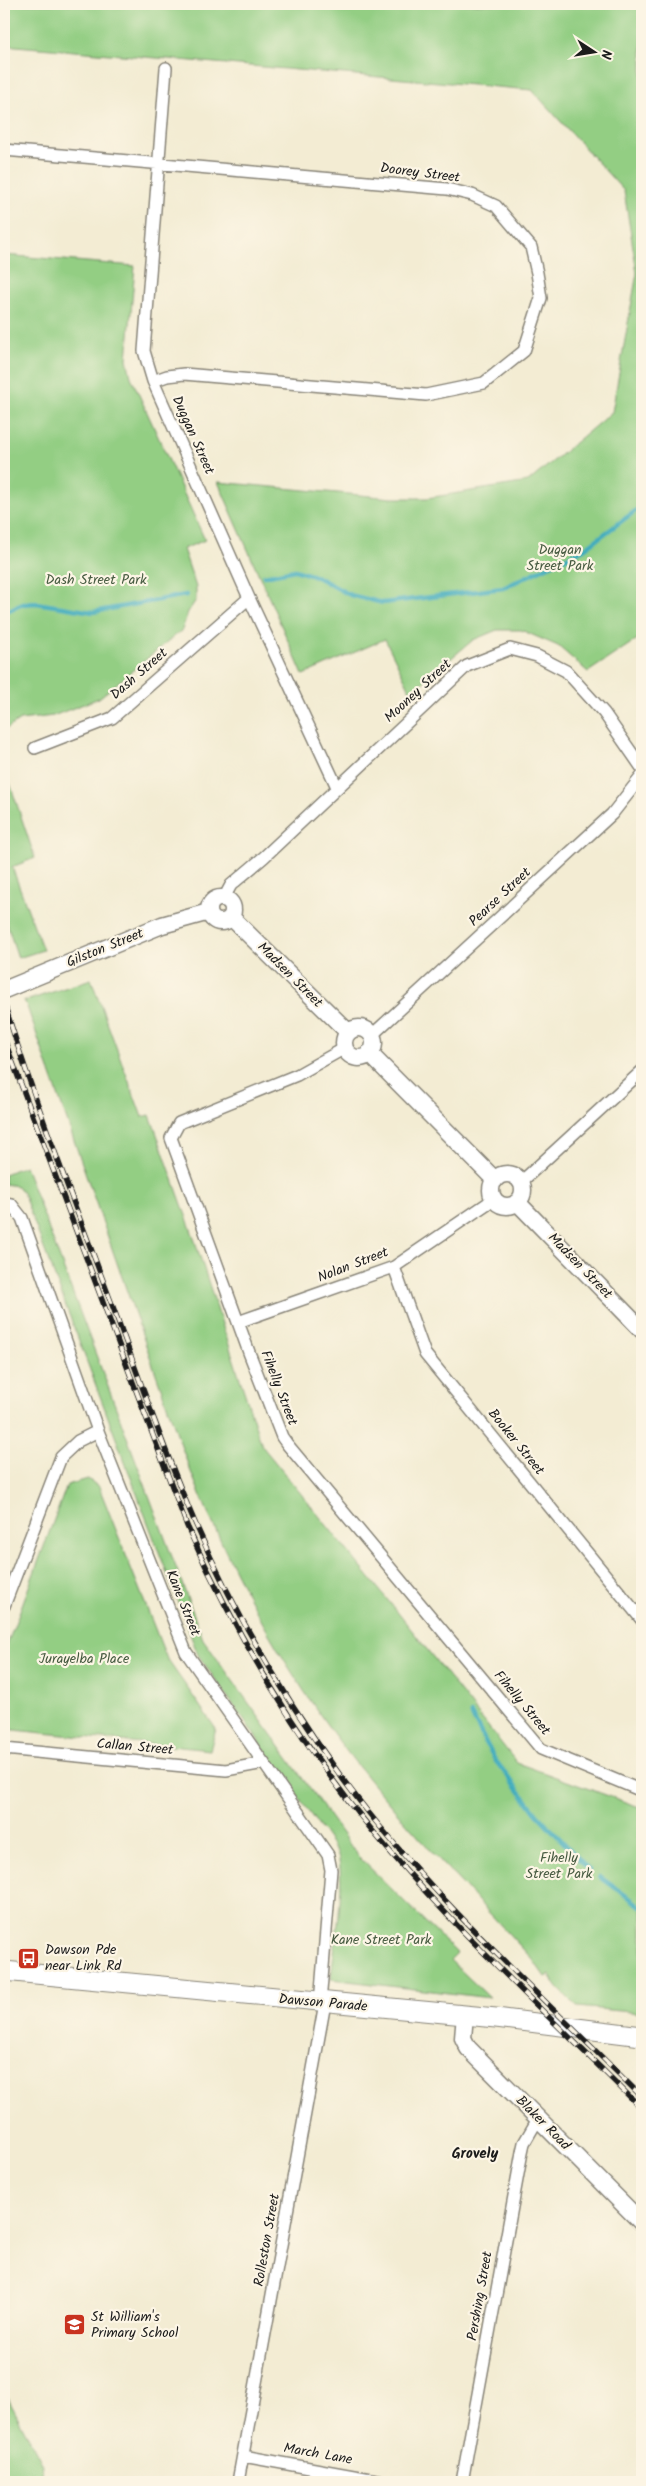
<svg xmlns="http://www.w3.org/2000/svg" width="646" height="2486" viewBox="0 0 646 2486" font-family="Kalam,sans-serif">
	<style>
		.green { fill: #93ce83; stroke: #587550 }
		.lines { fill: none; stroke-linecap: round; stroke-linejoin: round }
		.stream { stroke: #3facbd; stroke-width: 4.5 }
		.street-casing { stroke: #888478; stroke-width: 14 }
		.secondary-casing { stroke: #888478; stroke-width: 19 }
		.primary-casing { stroke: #888478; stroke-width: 21 }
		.street { stroke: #fff; stroke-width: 11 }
		.secondary { stroke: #fff; stroke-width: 16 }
		.primary { stroke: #fff; stroke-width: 19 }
		.rail-casing { stroke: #1c1c1c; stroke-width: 5.5 }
		.rail { stroke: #fcf5e5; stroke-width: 4; stroke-dasharray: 11; stroke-linecap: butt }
		.labels { text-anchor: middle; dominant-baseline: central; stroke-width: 4.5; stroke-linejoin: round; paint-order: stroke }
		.street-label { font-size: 14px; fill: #1c1c1c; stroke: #fcf5e5 }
		.park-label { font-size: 14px; fill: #465a40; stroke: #fcf5e5 }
		.poi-label { font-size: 14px; fill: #1c1c1c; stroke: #fcf5e5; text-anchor: start }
		.neighbourhood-label { font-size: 15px; font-weight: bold; fill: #1c1c1c; stroke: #fcf5e5 }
	</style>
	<rect width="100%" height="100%" fill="#fcf5e5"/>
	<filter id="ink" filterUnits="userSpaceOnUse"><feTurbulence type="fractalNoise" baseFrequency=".02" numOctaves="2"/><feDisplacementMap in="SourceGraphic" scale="10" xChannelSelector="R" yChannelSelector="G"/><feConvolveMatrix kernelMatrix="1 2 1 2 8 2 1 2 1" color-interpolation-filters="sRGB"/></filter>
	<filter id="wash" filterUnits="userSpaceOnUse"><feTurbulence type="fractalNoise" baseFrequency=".0096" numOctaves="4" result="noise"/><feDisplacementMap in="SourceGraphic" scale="20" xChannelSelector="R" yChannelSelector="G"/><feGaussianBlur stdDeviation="1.12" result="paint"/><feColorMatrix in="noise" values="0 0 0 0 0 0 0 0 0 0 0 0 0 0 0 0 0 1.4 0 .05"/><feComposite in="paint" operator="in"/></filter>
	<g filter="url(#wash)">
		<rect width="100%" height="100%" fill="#f3ecd3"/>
		<path class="green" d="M4,4H642V636L588,672L558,646L521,630H497L473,640L411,692L385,639L303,675L218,482L392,498H427L528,482L612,412L637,273L624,191L532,90L4,45Z
			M4,255L135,266L127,359L131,377L205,540L183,549L196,587V600L188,612L182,630L99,698L53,716L20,720L6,729L4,733Z
			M4,766L35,858L12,867L43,950L18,958L4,915Z
			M91,979L142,1117L150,1115L193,1235L262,1446L395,1609L517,1763L642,1808V2013L577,2007L558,1988L549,1975L545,1977L533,1960C481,1903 425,1847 375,1787C294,1690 233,1579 187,1462L26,1004L23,1002Z
			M25,1166L203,1639L358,1856L457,1953L450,1960L490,1998L331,1979C334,1943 347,1885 337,1852L198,1655L23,1193L17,1186L4,1184V1174Z
			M88,1479L99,1487L167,1659L216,1729L210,1750L4,1729V1653L67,1485Z
			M4,2391L43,2465L39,2482H4Z"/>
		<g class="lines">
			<path class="stream" d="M264,576L295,570L317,577L350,595L383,603L503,588L584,549L642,506
				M4,612L23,604L36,603L93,612L186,595
				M471,1714L495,1760L538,1815L589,1870
				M600,1877L642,1907"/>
		</g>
	</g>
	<g filter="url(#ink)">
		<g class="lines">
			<defs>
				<path id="street" d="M166,68L144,351L153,381L249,598L337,787
					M4,150L447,189L472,195L496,206L531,247L537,273L541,298L524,351L484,383L426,395L184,374L167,376L153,381
					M35,748L112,718L249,598
					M224,898L231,885L264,857L467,666L510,649L537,656L566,671L604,713L642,768
					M371,1036L612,814L642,776
					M345,1048L297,1075L179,1123L171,1138L250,1355L282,1437L287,1444L541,1749L642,1791
					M520,1183L642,1071
					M4,1203L11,1204L22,1218L98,1431L186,1652L328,1855L331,1870L320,2003
					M394,1267L425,1354L642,1620
					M238,1322L394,1267L494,1199
					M4,1606L61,1457L78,1441L98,1431
					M4,1749L226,1770L264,1763
					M243,2456L387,2482
					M238,2482L325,2003
					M462,2482L522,2152L524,2143L538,2119"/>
				<path id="secondary" d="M209 910a12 12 0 1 1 24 0a12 12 0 1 1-24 0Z
					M231,917L348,1032
					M4,990L162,925L209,912
					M344 1043a15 15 0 1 1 30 0a15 15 0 1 1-30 0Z
					M369,1053L495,1180
					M491 1190a16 16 0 1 1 32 0a16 16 0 1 1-32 0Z
					M517,1202L642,1330
					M465,2015L463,2038L468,2048L642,2223"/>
				<path id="primary" d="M4,1971L496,2018L642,2036"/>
			</defs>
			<use href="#street" class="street-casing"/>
			<use href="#secondary" class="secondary-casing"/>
			<use href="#primary" class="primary-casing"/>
			<use href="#street" class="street"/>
			<use href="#secondary" class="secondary"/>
			<use href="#primary" class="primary"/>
			<defs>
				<path id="rail" d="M4,1003C36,1106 75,1206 113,1307C140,1380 165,1454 196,1525C236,1616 286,1701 345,1782C431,1898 541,1995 642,2097
					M4,1039L187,1526C236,1634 295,1737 371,1829C453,1929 551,2017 642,2109"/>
			</defs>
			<use href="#rail" class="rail-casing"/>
			<use href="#rail" class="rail"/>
		</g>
	</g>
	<defs>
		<symbol id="bus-square" viewBox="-11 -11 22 22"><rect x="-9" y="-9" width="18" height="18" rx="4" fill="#c8321e" stroke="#fcf5e5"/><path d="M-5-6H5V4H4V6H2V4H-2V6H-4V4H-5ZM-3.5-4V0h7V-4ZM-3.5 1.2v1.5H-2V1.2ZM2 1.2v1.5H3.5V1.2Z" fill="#fff"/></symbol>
		<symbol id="school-square" viewBox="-11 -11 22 22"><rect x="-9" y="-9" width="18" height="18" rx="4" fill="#c8321e" stroke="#fcf5e5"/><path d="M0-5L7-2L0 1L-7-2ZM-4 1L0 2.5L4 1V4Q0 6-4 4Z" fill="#fff"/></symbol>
	</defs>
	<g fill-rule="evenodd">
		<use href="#bus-square" x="16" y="1946" width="25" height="25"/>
		<use href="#school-square" x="62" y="2312" width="25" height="25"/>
	</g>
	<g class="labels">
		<g class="street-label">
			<text transform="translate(420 173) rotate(7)">Doorey Street</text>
			<text transform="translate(193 435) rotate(66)">Duggan Street</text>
			<text transform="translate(139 674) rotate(-41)">Dash Street</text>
			<text transform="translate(418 691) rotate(-43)">Mooney Street</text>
			<text transform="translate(500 897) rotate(-43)">Pearse Street</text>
			<text transform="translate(105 948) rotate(-22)">Gilston Street</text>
			<text transform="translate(290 975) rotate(45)">Madsen Street</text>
			<text transform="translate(353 1265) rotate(-21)">Nolan Street</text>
			<text transform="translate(580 1266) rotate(46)">Madsen Street</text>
			<text transform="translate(279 1388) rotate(69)">Fihelly Street</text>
			<text transform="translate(516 1442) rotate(51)">Booker Street</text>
			<text transform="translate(183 1603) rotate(68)">Kane Street</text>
			<text transform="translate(522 1703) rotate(50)">Fihelly Street</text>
			<text transform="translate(135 1747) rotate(5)">Callan Street</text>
			<text transform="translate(323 2003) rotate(5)">Dawson Parade</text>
			<text transform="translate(543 2123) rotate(45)">Blaker Road</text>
			<text transform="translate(267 2240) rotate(-80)">Rolleston Street</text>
			<text transform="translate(480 2296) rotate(-80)">Pershing Street</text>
			<text transform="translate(318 2454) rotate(10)">March Lane</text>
		</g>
		<g class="park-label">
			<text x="560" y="550">Duggan<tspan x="560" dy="16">Street Park</tspan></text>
			<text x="96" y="580">Dash Street Park</text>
			<text x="84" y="1659">Jurayelba Place</text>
			<text x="559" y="1858">Fihelly<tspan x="559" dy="16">Street Park</tspan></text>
			<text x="381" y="1940">Kane Street Park</text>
		</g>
		<g class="poi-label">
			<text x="45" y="1950">Dawson Pde<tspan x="45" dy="16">near Link Rd</tspan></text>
			<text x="91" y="2317">St William's<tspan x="91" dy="16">Primary School</tspan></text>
		</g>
		<g class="neighbourhood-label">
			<text x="475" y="2154">Grovely</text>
		</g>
	</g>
	<rect width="646" height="2486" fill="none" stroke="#fcf5e5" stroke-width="20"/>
	<g transform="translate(594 52) rotate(102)" stroke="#fcf5e5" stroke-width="4" paint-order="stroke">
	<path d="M0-4L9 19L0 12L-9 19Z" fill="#1c1c1c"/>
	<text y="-8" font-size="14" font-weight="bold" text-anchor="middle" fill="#1c1c1c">N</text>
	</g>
</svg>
